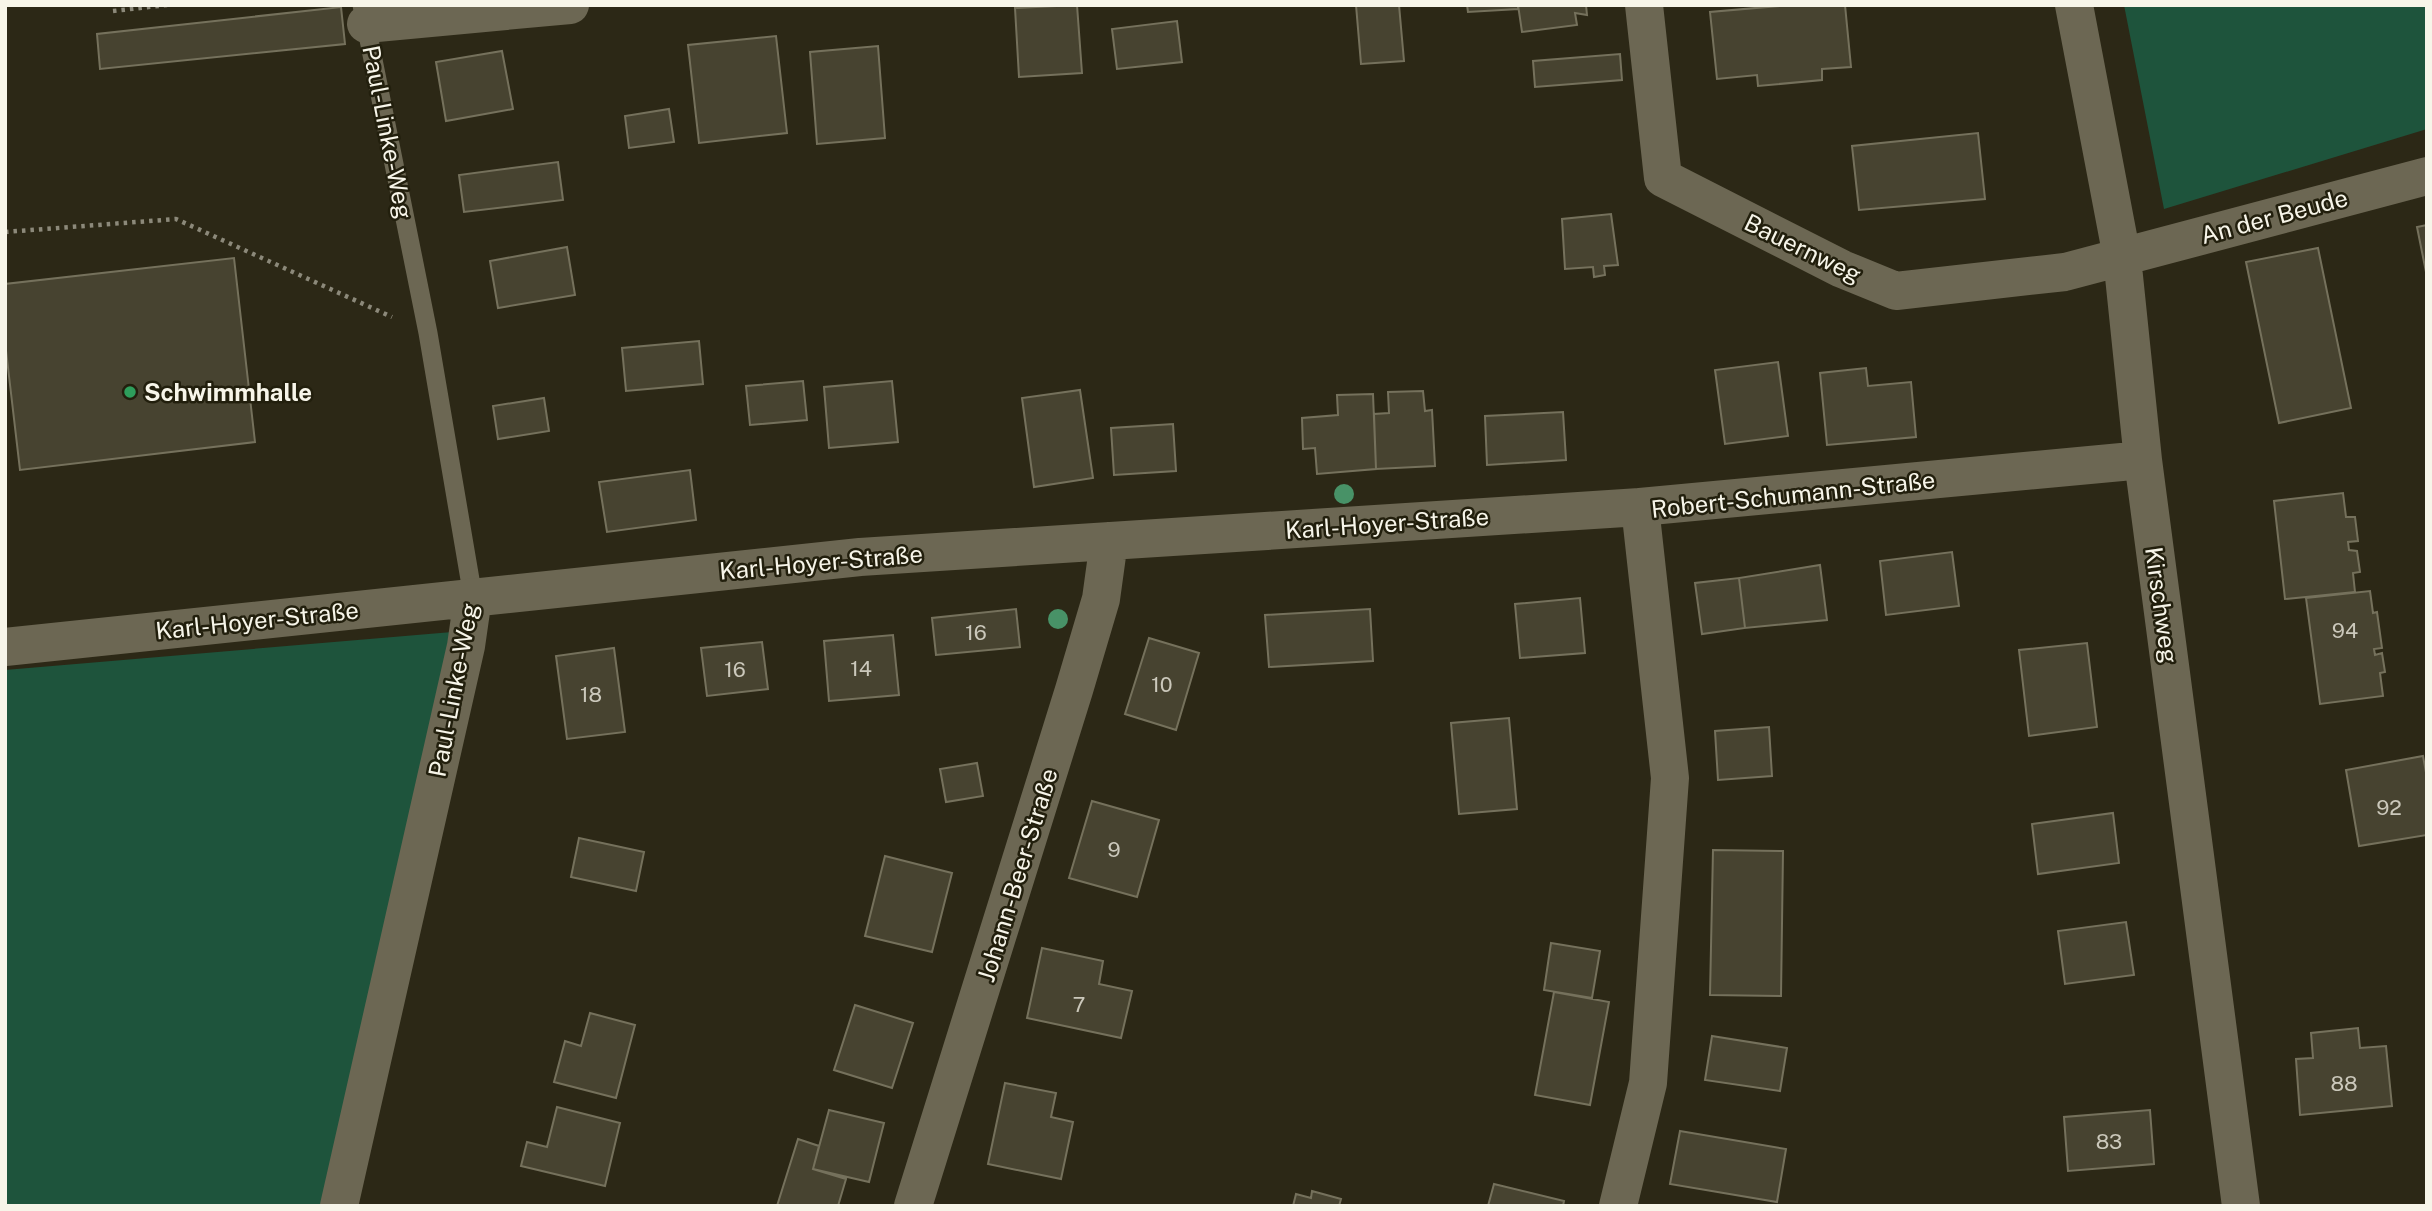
<svg xmlns="http://www.w3.org/2000/svg" width="2432" height="1211" viewBox="0 0 2432 1211" font-family="'Public Sans',sans-serif">
	<style>
		.green { fill: #1e543c }
		.building { fill: #474330; stroke: #75715c; stroke-width: 2 }
		.lines { fill: none; stroke-linecap: round; stroke-linejoin: round }
		.path { stroke: #8c897a; stroke-width: 4.5; stroke-dasharray: 3.5 5; stroke-linecap: butt }
		.lane { stroke: #6c6753; stroke-width: 19 }
		.street { stroke: #6c6753; stroke-width: 38 }
		.tree { fill: #489267 }
		.leisure-dot { fill: #2e9e5b; stroke: #221f0d; stroke-width: 2.5 }
		.labels { text-anchor: middle; dominant-baseline: central; stroke-width: 5; stroke-linejoin: round; paint-order: stroke }
		.number-label { font-size: 21px; fill: #cbc8bb }
		.street-label { font-size: 24px; fill: #f7f5e9; stroke: #221f0d }
		.poi-label { font-size: 24px; font-weight: bold; fill: #f7f5e9; stroke: #221f0d; text-anchor: start }
	</style>
	<rect width="100%" height="100%" fill="#2c2816"/>
	<path class="green" d="M2124,5H2427V129L2164,209Z
		M464,631L323,1206H5V670Z"/>
	<path class="building" d="M1077,5L1082,73L1019,77L1015,8Z
		M1356,5H1399L1404,61L1361,64Z
		M1467,5H1518V9L1468,12Z
		M1518,5H1586L1587,15L1575,13L1577,25L1522,32Z
		M1790,5H1845L1851,67L1822,69V80L1758,86L1757,75L1717,79L1710,12Z
		M341,7L345,44L100,69L97,34Z
		M1177,21L1182,62L1117,69L1112,29Z
		M776,36L787,133L699,143L688,45Z
		M878,46L885,138L817,144L810,52Z
		M502,51L513,109L446,121L436,62Z
		M1620,54L1622,80L1535,87L1533,61Z
		M669,109L674,142L629,148L625,116Z
		M1978,133L1985,199L1859,210L1852,146Z
		M558,162L563,200L464,212L459,175Z
		M1611,214L1618,265L1604,266L1605,275L1594,277L1593,267L1565,269L1562,219Z
		M2427,225V277L2417,227Z
		M567,247L575,295L498,308L490,261Z
		M2318,248L2351,408L2279,423L2246,262Z
		M234,258L255,442L20,470L5,342V284Z
		M699,341L703,384L626,391L622,348Z
		M1778,362L1788,436L1725,444L1715,370Z
		M1866,368L1868,386L1911,382L1916,437L1827,445L1820,373Z
		M803,381L807,420L750,425L746,386Z
		M892,381L898,442L829,448L824,387Z
		M1080,390L1093,478L1034,487L1022,398Z
		M1423,391L1425,411L1432,410L1435,466L1376,469L1374,414L1389,413L1388,392Z
		M1373,394L1376,469L1317,474L1315,448L1303,449L1302,418L1338,415L1337,395Z
		M544,398L549,431L498,439L493,406Z
		M1563,412L1566,460L1487,465L1485,416Z
		M1173,424L1176,471L1114,475L1111,428Z
		M690,470L696,520L607,532L599,482Z
		M2343,493L2346,517H2355L2358,541L2348,542L2349,550L2357,551L2360,572L2353,573L2355,592L2285,599L2274,501Z
		M1952,552L1959,606L1886,615L1880,561Z
		M1820,565L1827,620L1745,628L1739,578Z
		M1739,578L1745,628L1702,634L1695,583Z
		M2370,591L2373,613L2377,612L2382,648L2374,649L2375,655L2382,653L2385,672L2380,673L2383,696L2320,704L2306,598Z
		M1580,598L1585,653L1520,658L1515,604Z
		M1016,609L1020,647L936,655L932,618Z
		M1370,609L1373,661L1269,667L1265,615Z
		M893,635L899,695L829,701L824,641Z
		M1149,638L1199,653L1176,730L1125,714Z
		M762,642L768,689L707,696L701,648Z
		M2087,643L2097,727L2029,736L2019,650Z
		M614,648L625,732L567,739L556,656Z
		M1509,718L1517,809L1459,814L1451,723Z
		M1769,727L1772,776L1718,780L1715,731Z
		M2423,756L2427,778V835L2359,846L2346,770Z
		M977,763L983,796L946,802L940,769Z
		M1092,801L1159,820L1137,897L1069,878Z
		M2113,813L2119,863L2038,874L2032,824Z
		M579,838L644,852L636,891L571,877Z
		M1713,850L1783,851L1781,996L1710,995Z
		M885,856L952,873L932,952L865,936Z
		M2126,922L2134,975L2065,984L2058,931Z
		M1551,943L1600,951L1592,998L1544,990Z
		M1042,948L1103,961L1099,984L1132,991L1121,1038L1027,1018Z
		M1554,992L1609,1002L1590,1105L1535,1095Z
		M855,1005L913,1023L892,1088L834,1070Z
		M590,1013L635,1025L616,1098L554,1082L565,1041L581,1046Z
		M2358,1028L2360,1048L2386,1046L2392,1106L2300,1115L2296,1059L2313,1058L2311,1033Z
		M1712,1036L1787,1048L1780,1091L1705,1080Z
		M1005,1083L1056,1093L1051,1117L1073,1122L1061,1179L988,1164Z
		M557,1107L620,1123L605,1186L521,1166L527,1142L547,1147Z
		M829,1110L884,1123L869,1182L813,1169Z
		M2150,1110L2154,1164L2068,1171L2064,1117Z
		M1680,1131L1786,1149L1777,1202L1670,1184Z
		M798,1139L819,1146L813,1169L846,1179L838,1206H777Z
		M1494,1184L1564,1201L1563,1206H1488Z
		M1312,1191L1341,1199L1339,1206H1293L1296,1194L1311,1198Z"/>
	<g class="lines">
		<path class="path" d="M113,11L167,5
			M5,232L176,219L392,317"/>
		<path class="lane" d="M362,5L428,333L473,597"/>
		<path class="street" d="M1644,5L1663,178L1842,269L1896,291L2065,272L2427,176
			M2074,5L2122,257L2143,460L2241,1206
			M366,24L570,5
			M5,647L860,557L1640,507L2143,460
			M339,1206L466,646L473,597
			M913,1206L1074,690L1101,599L1109,541
			M1618,1206L1648,1083L1670,778L1640,507"/>
	</g>
	<g class="tree">
		<circle cx="1344" cy="494" r="10"/>
		<circle cx="1058" cy="619" r="10"/>
	</g>
	<circle class="leisure-dot" cx="130" cy="392" r="7"/>
	<g class="labels">
		<g class="number-label">
			<text x="2345" y="630">94</text>
			<text x="976" y="632">16</text>
			<text x="861" y="668">14</text>
			<text x="735" y="669">16</text>
			<text x="1162" y="684">10</text>
			<text x="591" y="694">18</text>
			<text x="2389" y="807">92</text>
			<text x="1114" y="849">9</text>
			<text x="1079" y="1004">7</text>
			<text x="2344" y="1083">88</text>
			<text x="2109" y="1141">83</text>
		</g>
		<g class="street-label">
			<text transform="translate(388 132) rotate(79)">Paul-Linke-Weg</text>
			<text transform="translate(2274 216) rotate(-15)">An der Beude</text>
			<text transform="translate(1803 248) rotate(26)">Bauernweg</text>
			<text transform="translate(1793 494) rotate(-6)">Robert-Schumann-Straße</text>
			<text transform="translate(1387 523) rotate(-4)">Karl-Hoyer-Straße</text>
			<text transform="translate(821 562) rotate(-5)">Karl-Hoyer-Straße</text>
			<text transform="translate(2162 605) rotate(82)">Kirschweg</text>
			<text transform="translate(257 620) rotate(-6)">Karl-Hoyer-Straße</text>
			<text transform="translate(453 690) rotate(-79)">Paul-Linke-Weg</text>
			<text transform="translate(1017 875) rotate(-73)">Johann-Beer-Straße</text>
		</g>
		<g class="poi-label">
			<text x="144" y="392">Schwimmhalle</text>
		</g>
	</g>
	<rect width="2432" height="1211" fill="none" stroke="#f7f5e9" stroke-width="14"/>
</svg>
